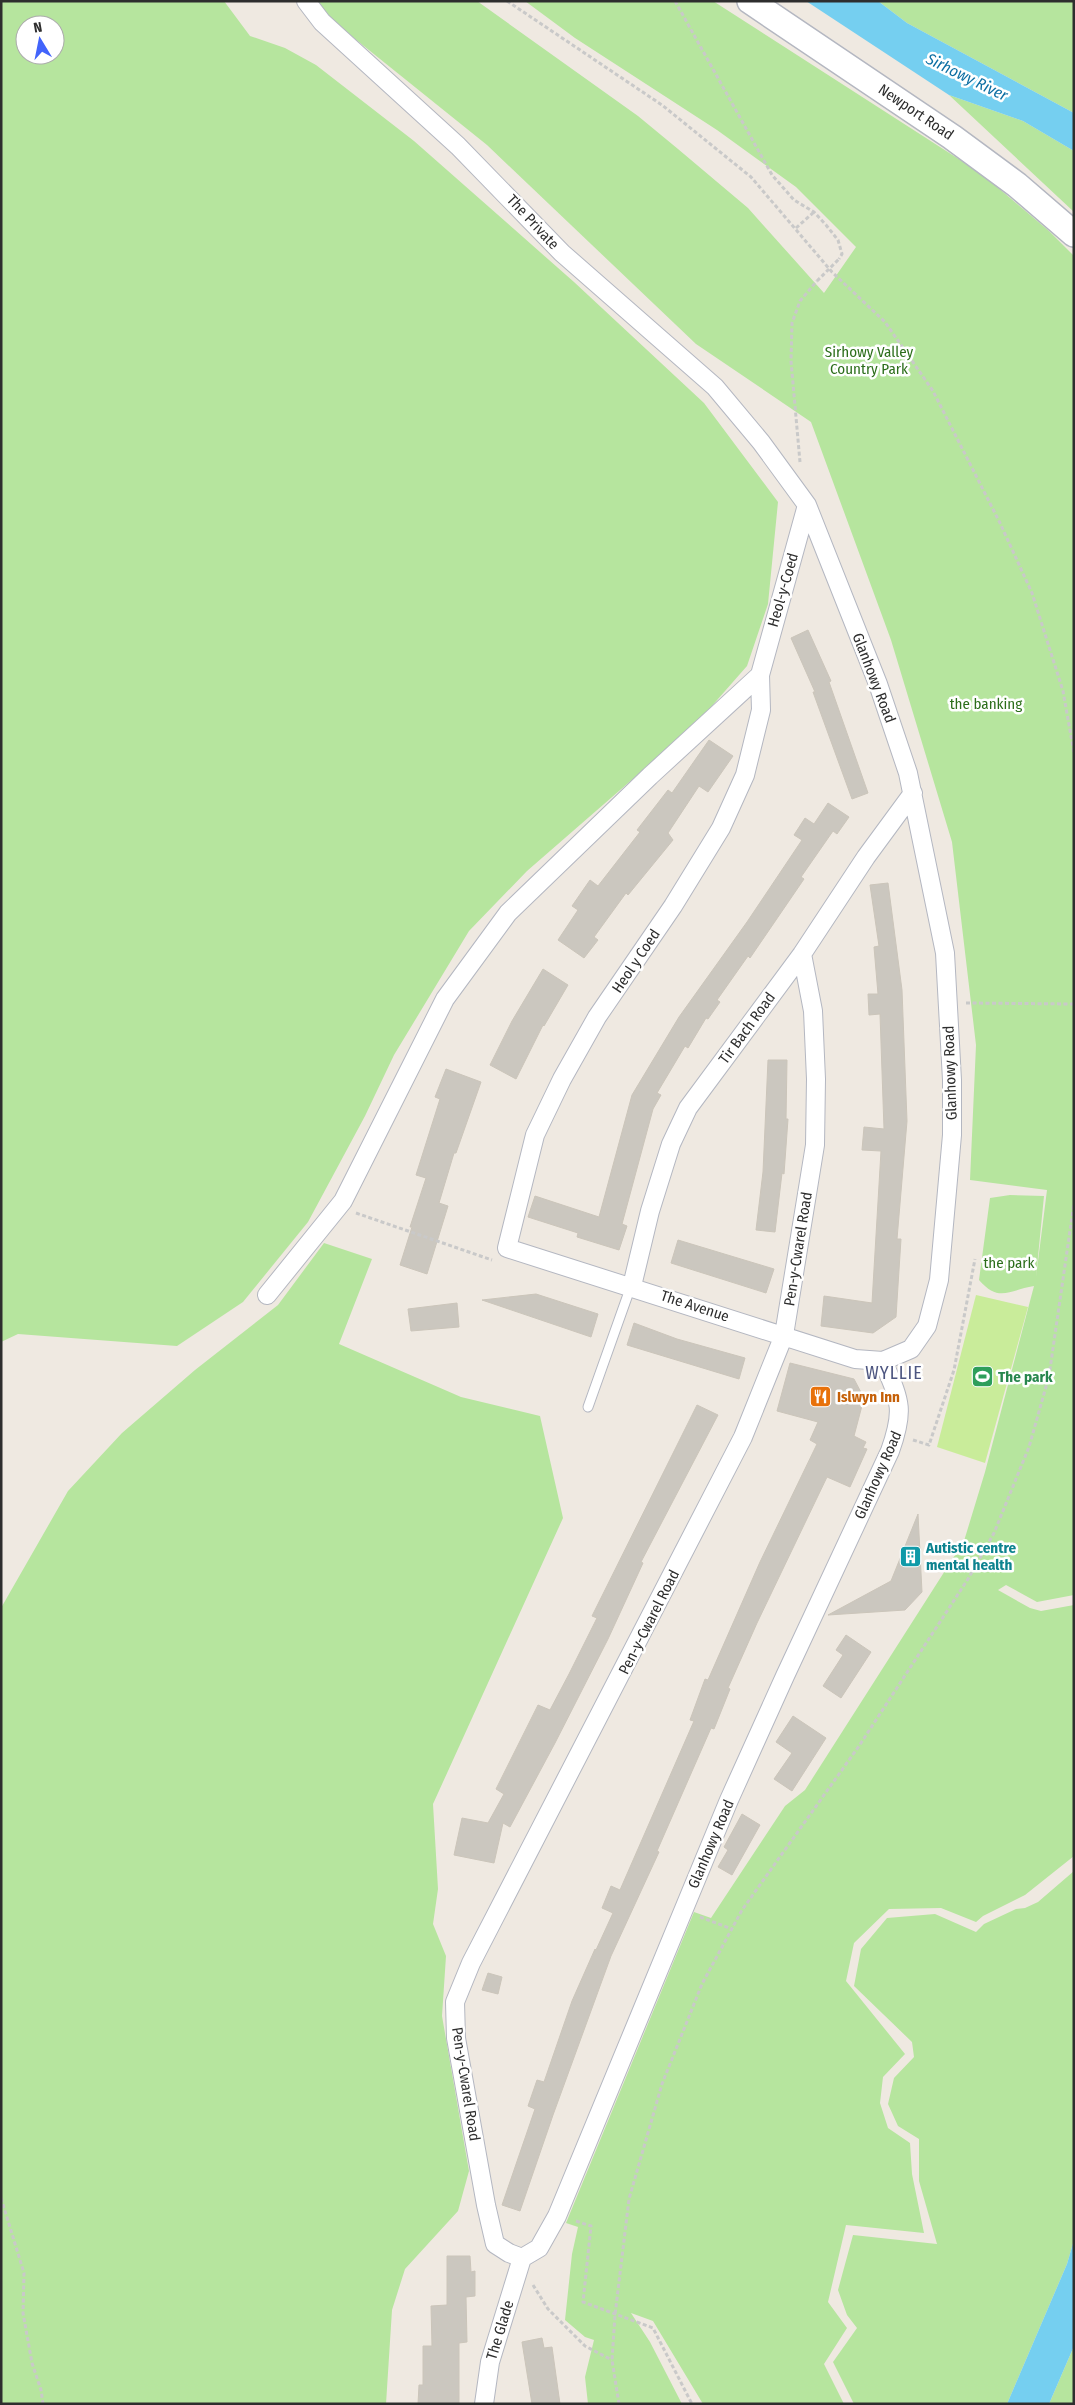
<svg xmlns="http://www.w3.org/2000/svg" width="1075" height="2405" viewBox="0 0 1075 2405" font-family="'Fira Sans Condensed',sans-serif">
	<style>
		.green { fill: #b6e59e; fill-rule: evenodd }
		.pitch { fill: #c9ec9a }
		.water { fill: #75cff0 }
		.building { fill: #cbc7bf; stroke: #cbc5ba }
		.lines { fill: none; stroke-linecap: round; stroke-linejoin: round }
		.service-casing { stroke: #b4b7c1; stroke-width: 11 }
		.minor-casing { stroke: #b4b7c1; stroke-width: 20 }
		.secondary-casing { stroke: #b4b7c1; stroke-width: 28 }
		.path { stroke: #c9c9c9; stroke-width: 3; stroke-dasharray: 4 2.5; stroke-linecap: butt }
		.service { stroke: #fff; stroke-width: 9 }
		.minor { stroke: #fff; stroke-width: 18 }
		.secondary { stroke: #fff; stroke-width: 25 }
		.path-bridge { stroke: #c9c9c9; stroke-width: 3; stroke-dasharray: 4 2.5; stroke-linecap: butt }
		.labels { text-anchor: middle; dominant-baseline: central; stroke-width: 5; stroke-linejoin: round; paint-order: stroke }
		.street-label { font-size: 15px; fill: #2e2e2e; stroke: #fff }
		.park-label { font-size: 15px; fill: #2c6e1b; stroke: #fff }
		.leisure-label { font-size: 15px; font-weight: bold; fill: #27864d; stroke: #fff; text-anchor: start }
		.food-label { font-size: 15px; font-weight: bold; fill: #c56008; stroke: #fff; text-anchor: start }
		.culture-label { font-size: 15px; font-weight: bold; fill: #0d838f; stroke: #fff; text-anchor: start }
		.water-label { font-size: 16px; font-style: italic; fill: #0d6fa3; stroke: #fff }
		.quarter-label { font-size: 18px; letter-spacing: 1px; fill: #4d5680; stroke: #fff }
	</style>
	<rect width="100%" height="100%" fill="#efe9e1"/>
	<path class="green" d="M1,1H224L250,36L285,48L316,65L414,141L574,282L704,403L778,502L768,604L747,666L696,724L527,871L469,931L394,1055L365,1116L308,1222L243,1302L177,1346L18,1334L1,1342ZM25,25H55V55H25Z
		M315,1H477L638,116L678,149L748,208L824,293L856,247L796,187L717,130L575,38L525,1H713L982,174L1049,231L1074,256V1595L1037,1602L1006,1585L998,1590L1030,1608L1041,1611L1074,1605V1856L1025,1895L983,1916L976,1922L941,1908L889,1909L854,1943L846,1981L905,2054L883,2077L880,2103L888,2128L910,2143L912,2174L924,2233L846,2225L828,2302L847,2328L824,2364L844,2404H703L653,2321L631,2313L650,2342L682,2404H588L585,2377L594,2340L585,2337L565,2320L572,2254L578,2227L566,2223L694,1912L711,1918L785,1806L805,1790L964,1541L985,1472L1034,1286C1009,1290 999,1303 979,1280L990,1198L1010,1195L1044,1196L1036,1277L1047,1190L970,1180L976,1045L952,842L891,640L811,422L696,344L487,145L329,18Z
		M878,1H1074V113L907,23Z
		M949,95L1023,121L1074,151V212Z
		M324,1243L372,1259L339,1344L461,1397L540,1416L563,1518L433,1804L438,1889L433,1924L446,1956L442,2016L469,2171L458,2211L405,2269L392,2310L386,2404H1V1608L68,1491L122,1433L195,1370L278,1305Z
		M1074,1871V2240L1067,2264L1007,2404H854L833,2362L857,2328L847,2315L838,2290L853,2235L937,2244L919,2181V2139L898,2126L888,2104L894,2078L914,2057L912,2042L854,1986L861,1949L887,1918L935,1914L976,1932L984,1924L1016,1909L1025,1908L1038,1902Z
		M1074,2346V2404H1049Z"/>
	<path class="pitch" d="M976,1295L1028,1307L985,1463L937,1447Z"/>
	<path class="water" d="M806,1H878L907,23L1074,113V151L1023,121L949,95Z
		M1074,2240V2346L1049,2404H1007L1067,2264Z"/>
	<path class="building" d="M808,630L831,681L829,682L868,793L852,799L813,692H815L791,638Z
		M709,740L733,756L708,792L699,786L668,833L673,840L628,895L626,893L594,937L598,940L584,958L558,940L578,910L572,906L590,880L598,886L640,832L637,830L668,790L672,793Z
		M828,803L849,817L837,834L833,831L801,877L804,879L750,958L748,956L717,1000L720,1002L708,1019L706,1018L688,1048L685,1046L657,1093L661,1095L653,1109L622,1224L627,1226L619,1250L577,1237L578,1233L528,1217L535,1196L599,1217L632,1095L679,1017L747,922L802,840L794,835L805,818L814,824Z
		M888,883L902,990L907,1121L897,1239H901L896,1317L873,1333L821,1326L824,1296L872,1303L881,1151L862,1150L864,1127L884,1129L880,1014L869,1015L868,994H878L874,947L879,946L870,885Z
		M543,969L568,985L544,1026L543,1025L516,1079L490,1065L512,1021Z
		M768,1060H787L786,1119H788L784,1174L782,1173L775,1232L756,1230L763,1172Z
		M446,1069L481,1082L456,1153H454L439,1203L448,1206L427,1274L400,1265L412,1227H410L426,1178L416,1175L440,1099L435,1097Z
		M678,1240L774,1269L766,1293L671,1263Z
		M536,1294L598,1314L591,1337L482,1300Z
		M457,1303L459,1327L411,1331L408,1309Z
		M634,1323L677,1339L745,1358L739,1379L627,1345Z
		M790,1363L854,1379L864,1398L854,1436L866,1442L863,1448L867,1449L850,1487L827,1477L757,1623L728,1688L730,1689L714,1729L711,1728L657,1851L659,1852L611,1956L553,2115L520,2211L502,2205L535,2109L528,2106L537,2080L544,2082L572,2001L595,1949L596,1950L613,1913L602,1908L611,1886L620,1890L694,1721L690,1720L705,1679L708,1680L760,1562L817,1444L810,1440L818,1422L777,1411Z
		M697,1405L718,1415L641,1562L643,1563L608,1639L555,1743L510,1827L503,1823L494,1863L454,1855L462,1818L488,1823L504,1794L496,1789L538,1705L550,1710L569,1674L597,1618L592,1616Z
		M918,1514L922,1592L905,1610L828,1615L891,1581Z
		M846,1635L871,1652L841,1698L823,1686L843,1655L836,1650Z
		M793,1716L826,1738L792,1791L774,1779L792,1753L776,1742Z
		M742,1814L760,1825L732,1875L718,1867L728,1850L724,1847Z
		M488,1973L502,1977L498,1994L482,1990Z
		M447,2256H470L471,2272L475,2271V2296L466,2297L467,2342L459,2343V2404H418L419,2385H423V2346H432L431,2306L447,2305Z
		M542,2338L544,2348L552,2347L560,2404H532L522,2342Z"/>
	<g class="lines">
		<defs>
			<path id="service" d="M588,1407L631,1286"/>
			<path id="minor" d="M306,1L322,22L458,146L562,253L715,387L761,442L807,505L878,684L908,773L945,953L952,1080V1135L939,1280L927,1326L911,1349L883,1361C900,1401 905,1409 890,1451L785,1676L729,1800L557,2216L539,2248L522,2258
				M807,505L760,675L761,710L745,775L721,828L673,906L597,1017L562,1079L535,1135L507,1248L855,1359L883,1361
				M632,1286L650,1211L671,1144L688,1108L802,954L866,857L913,793
				M267,1295L343,1201L445,999L508,913L650,776L760,675
				M522,2258L509,2253L495,2244L486,2205L456,2038L455,2002L471,1963L743,1437L784,1335L815,1145L816,1079L813,1011L802,954
				M484,2404L490,2362L522,2258"/>
			<path id="secondary" d="M750,1L952,137L1017,185L1074,234"/>
		</defs>
		<use href="#service" class="service-casing"/>
		<use href="#minor" class="minor-casing"/>
		<use href="#secondary" class="secondary-casing"/>
		<path class="path" d="M507,1L662,105L751,177L832,272L885,322L933,391L1000,523L1032,593L1063,691L1074,753
			M675,1L772,175L794,200L814,212L826,225L838,240L842,254L839,259
			M796,228L814,212
			M800,462L791,361L792,323L800,301L817,281
			M966,1003L1074,1004
			M356,1213L492,1260
			M913,1440L929,1445L954,1370L975,1259
			M700,1917L732,1929
			M1,2198L24,2273L23,2313L32,2363L41,2390L43,2404
			M576,2221L591,2226L583,2302L653,2328L692,2404
			M533,2285L548,2309L585,2346L612,2360
			M619,2404L612,2360L615,2315L629,2199L662,2084L702,1984L742,1910L859,1746L968,1579L994,1533L1029,1447L1049,1376L1074,1203"/>
		<use href="#service" class="service"/>
		<use href="#minor" class="minor"/>
		<use href="#secondary" class="secondary"/>
		<path class="path-bridge" d="M817,281L839,259"/>
	</g>
	<defs>
		<symbol id="stadium-square" viewBox="-11 -11 22 22"><rect x="-9" y="-9" width="18" height="18" rx="4" fill="#2e9e5b" stroke="#fff"/><path d="M0-5a6.5 5 0 1 0 0 10a6.5 5 0 1 0 0-10ZM-3.5-1.8h7v3.6h-7Z" fill="#fff"/></symbol>
		<symbol id="restaurant-square" viewBox="-11 -11 22 22"><rect x="-9" y="-9" width="18" height="18" rx="4" fill="#e8710a" stroke="#fff"/><path d="M-5-6h1v4h1v-4h1v4h1v-4h1v5L-1.5 .5V6h-2V.5L-5-1ZM5-6V6H3V1.5H1.5Q1.5-4 5-6Z" fill="#fff"/></symbol>
		<symbol id="building-square" viewBox="-11 -11 22 22"><rect x="-9" y="-9" width="18" height="18" rx="4" fill="#0f9aa8" stroke="#fff"/><path d="M-4-6H4V6H1V3H-1V6H-4ZM-2.5-4.3h1.7v1.8h-1.7ZM.8-4.3h1.7v1.8H.8ZM-2.5-1h1.7V.8h-1.7ZM.8-1h1.7V.8H.8Z" fill="#fff"/></symbol>
	</defs>
	<g fill-rule="evenodd">
		<use href="#stadium-square" x="970" y="1364" width="25" height="25"/>
		<use href="#restaurant-square" x="808" y="1384" width="25" height="25"/>
		<use href="#building-square" x="898" y="1544" width="25" height="25"/>
	</g>
	<g class="labels">
		<g class="street-label">
			<text transform="translate(916 112) rotate(34)">Newport Road</text>
			<text transform="translate(533 222) rotate(47)">The Private</text>
			<text transform="translate(783 590) rotate(-74)">Heol-y-Coed</text>
			<text transform="translate(874 678) rotate(69)">Glanhowy Road</text>
			<text transform="translate(636 961) rotate(-56)">Heol y Coed</text>
			<text transform="translate(747 1028) rotate(-54)">Tir Bach Road</text>
			<text transform="translate(950 1073) rotate(-92)">Glanhowy Road</text>
			<text transform="translate(798 1249) rotate(-81)">Pen-y-Cwarel Road</text>
			<text transform="translate(695 1306) rotate(18)">The Avenue</text>
			<text transform="translate(878 1475) rotate(-66)">Glanhowy Road</text>
			<text transform="translate(649 1622) rotate(-63)">Pen-y-Cwarel Road</text>
			<text transform="translate(711 1844) rotate(-67)">Glanhowy Road</text>
			<text transform="translate(466 2084) rotate(81)">Pen-y-Cwarel Road</text>
			<text transform="translate(500 2330) rotate(-73)">The Glade</text>
		</g>
		<g class="park-label">
			<text x="869" y="352">Sirhowy Valley<tspan x="869" dy="17">Country Park</tspan></text>
			<text x="986" y="704">the banking</text>
			<text x="1009" y="1263">the park</text>
		</g>
		<g class="leisure-label">
			<text x="998" y="1377">The park</text>
		</g>
		<g class="food-label">
			<text x="837" y="1397">Islwyn Inn</text>
		</g>
		<g class="culture-label">
			<text x="926" y="1548">Autistic centre<tspan x="926" dy="17">mental health</tspan></text>
		</g>
		<g class="water-label">
			<text transform="translate(967 77) rotate(26)">Sirhowy River</text>
		</g>
		<g class="quarter-label">
			<text x="894" y="1373">WYLLIE</text>
		</g>
	</g>
	<rect width="1075" height="2405" fill="none" stroke="#2e2e2e" stroke-width="5"/>
	<g transform="translate(40 40) rotate(350)"><circle r="24" fill="#ffffff" stroke="#ababab"/>
	<path d="M0-4L9 19L0 12L-9 19Z" fill="#4264fb"/>
	<text y="-8" font-size="14" font-weight="bold" text-anchor="middle" fill="#2e2e2e">N</text>
	</g>
</svg>
